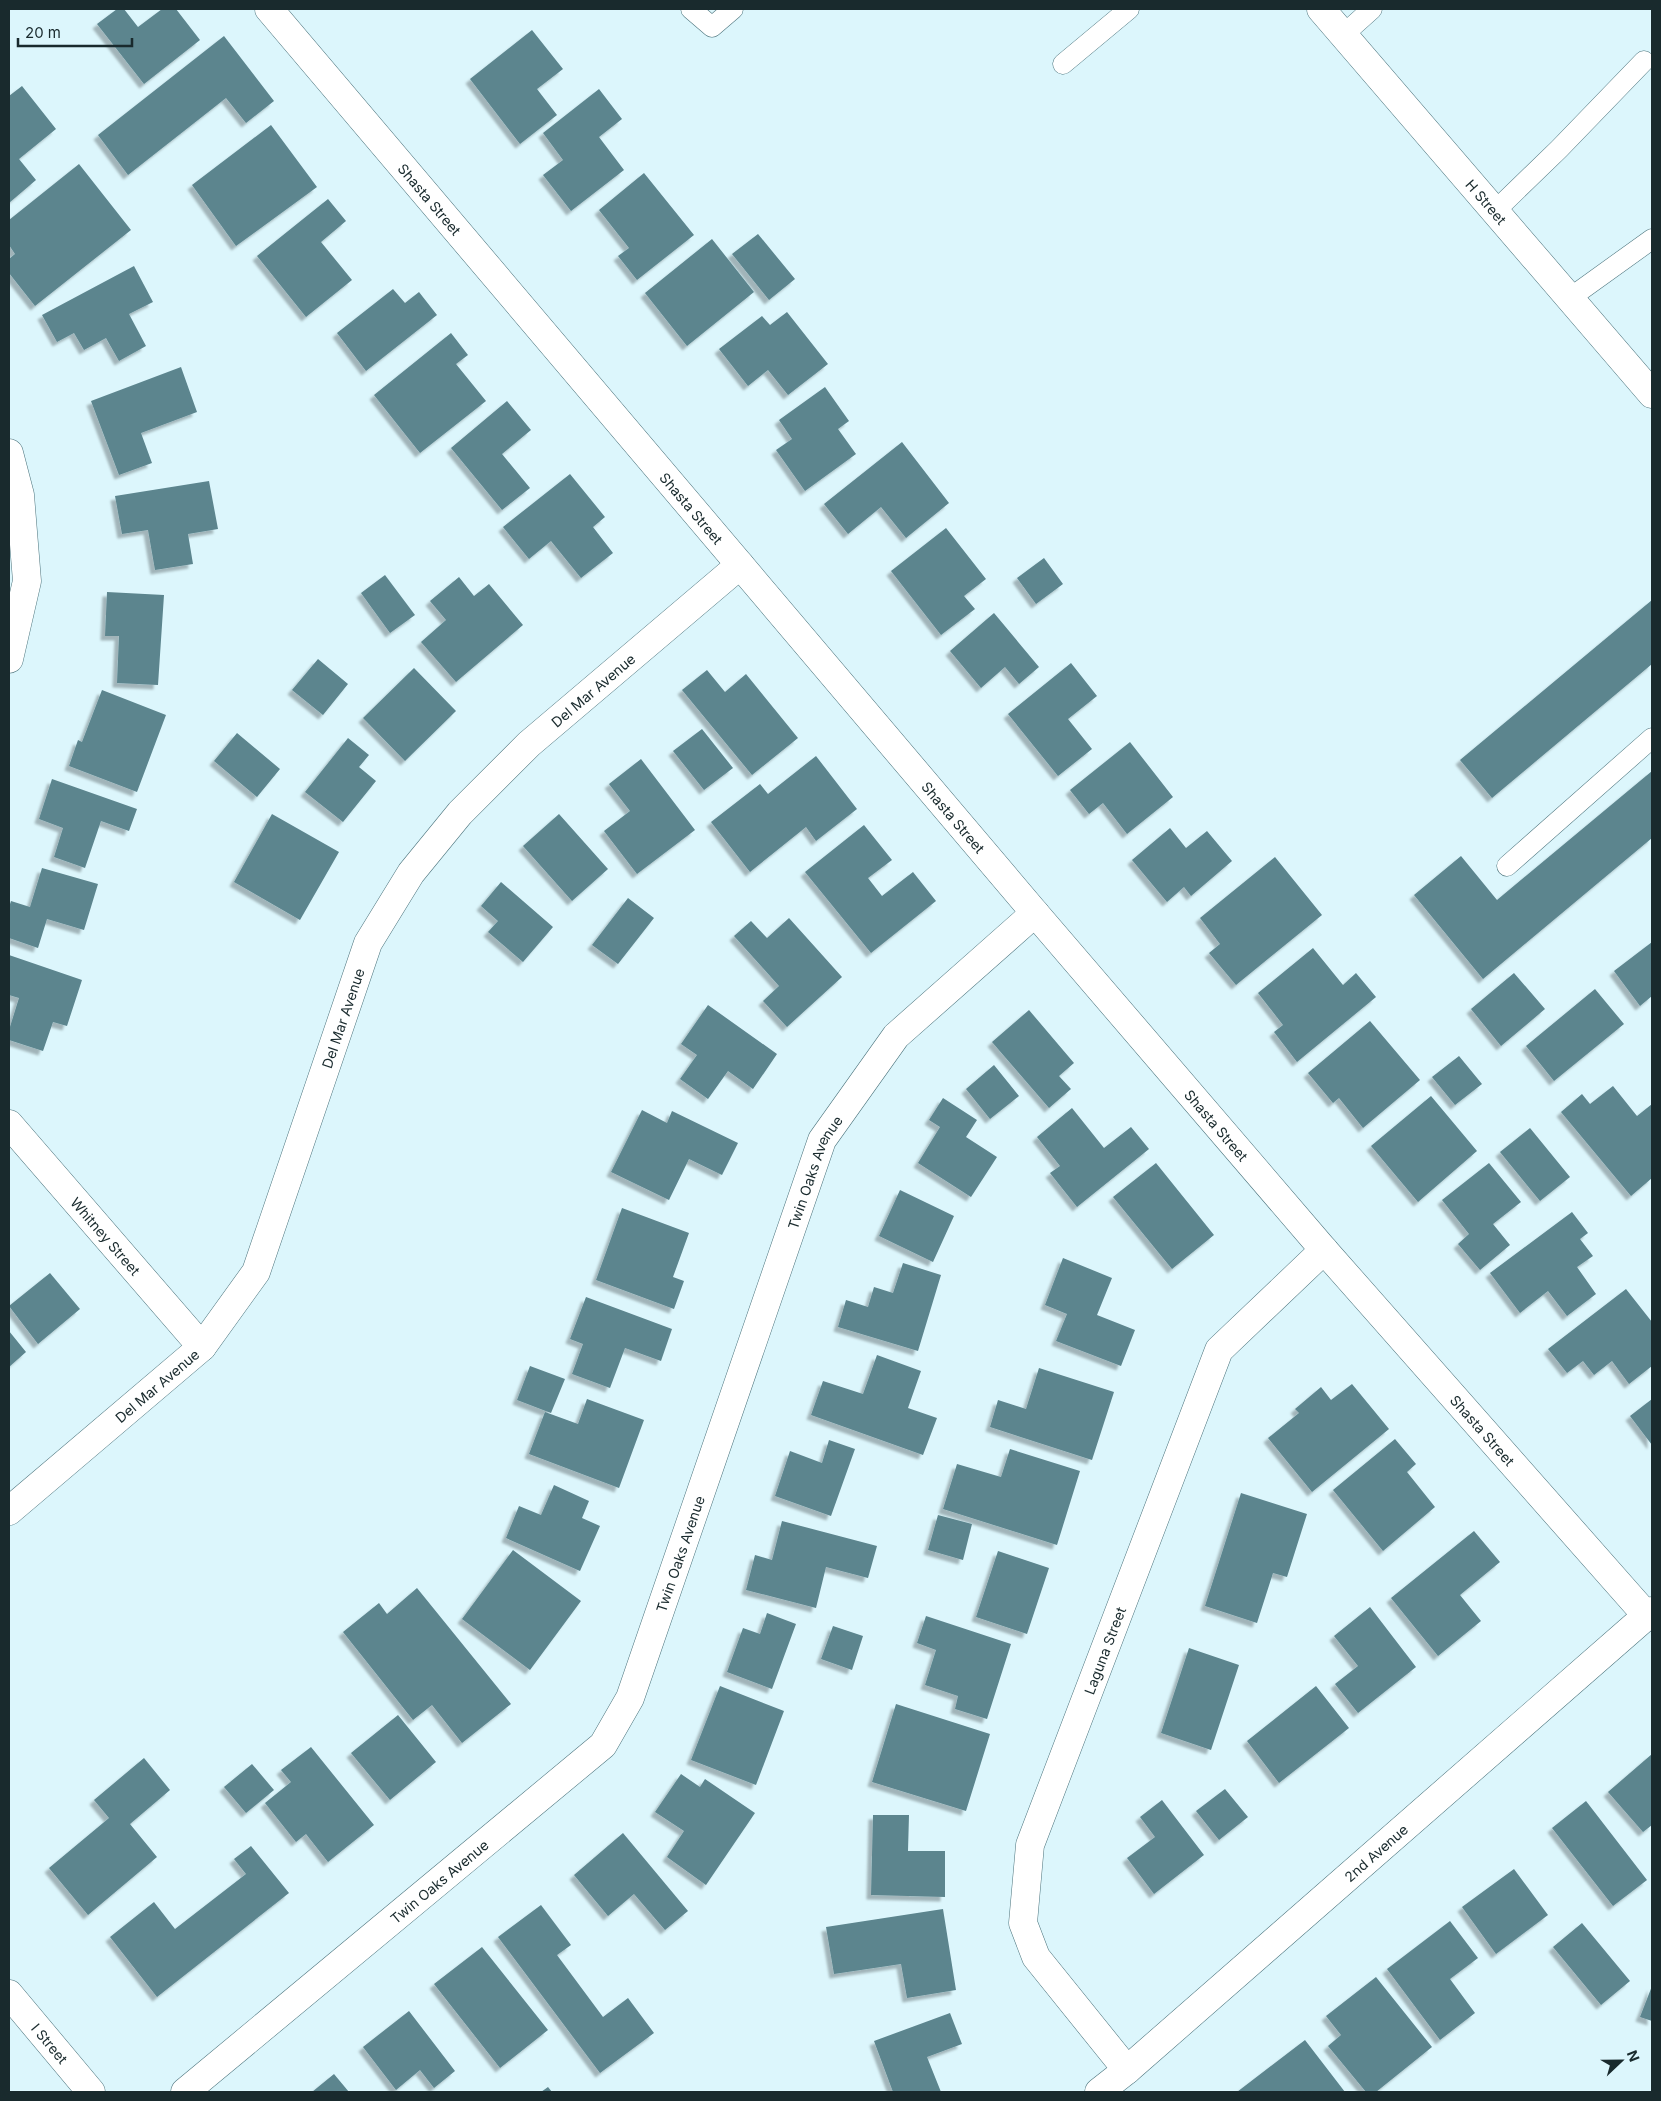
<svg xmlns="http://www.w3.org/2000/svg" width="1661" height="2101" viewBox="0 0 1661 2101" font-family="Inter,sans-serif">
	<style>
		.building { fill: #5c858e; filter: url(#shadow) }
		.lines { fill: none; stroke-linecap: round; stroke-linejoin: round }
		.service-casing { stroke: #4b737c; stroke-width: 21 }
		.minor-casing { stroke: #4b737c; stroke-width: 29 }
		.tertiary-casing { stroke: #4b737c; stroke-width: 29 }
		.primary-casing { stroke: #4b737c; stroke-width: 29 }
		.service { stroke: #fff; stroke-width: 20 }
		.minor { stroke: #fff; stroke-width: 28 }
		.tertiary { stroke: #fff; stroke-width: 28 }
		.primary { stroke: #fff; stroke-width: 28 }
		.labels { text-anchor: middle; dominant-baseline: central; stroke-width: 4; stroke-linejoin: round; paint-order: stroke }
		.street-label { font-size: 14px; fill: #192a2d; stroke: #dcf6fc }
	</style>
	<defs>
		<filter id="shadow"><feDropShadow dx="-4.5" dy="4.5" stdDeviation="1" flood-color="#0004"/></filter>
	</defs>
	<rect width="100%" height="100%" fill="#dcf6fc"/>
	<path class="building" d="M117,9H124L138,27L162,9H176L200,40L144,84L97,24Z
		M532,30L563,69L537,89L557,115L520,144L470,79Z
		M224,36L274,101L246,123L226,98L128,175L98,135Z
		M22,86L56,129L19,159L36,180L9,203V96Z
		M599,89L622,119L599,137L624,170L571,211L543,175L563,160L543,133Z
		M271,125L317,187L236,246L192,185Z
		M79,164L131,230L35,306L9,273V259L15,254L9,245V220Z
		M644,173L694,235L637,280L618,256L629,248L599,210Z
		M328,199L346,221L321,242L352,280L306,317L257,256Z
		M758,234L795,279L769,300L732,254Z
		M712,239L754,292L687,346L645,293Z
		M134,266L153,302L129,314L146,346L119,361L106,338L84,350L74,333L57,342L42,315Z
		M393,289L405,303L419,292L437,315L366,371L337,333Z
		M787,312L828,364L788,395L768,370L748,386L719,349L762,316L770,325Z
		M451,333L468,355L456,364L486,401L420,453L374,395Z
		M181,367L197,412L141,433L152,463L119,475L91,401Z
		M825,387L849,421L838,429L856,454L805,491L776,450L792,439L779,420Z
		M507,401L531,430L502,454L530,488L502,510L451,448Z
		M902,442L949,503L906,538L881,507L848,534L824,504Z
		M570,474L605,517L593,527L613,553L581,578L551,541L529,559L503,527Z
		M209,481L218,529L188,534L193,564L155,570L148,530L122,534L115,496Z
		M946,528L986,579L964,596L975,609L941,635L891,571Z
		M1044,558L1063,584L1036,604L1017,578Z
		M385,575L415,615L390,633L361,593Z
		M459,577L474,596L489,584L523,625L456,682L421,642L446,620L430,601Z
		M107,592L164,595L158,685L117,683L119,636H105Z
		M1652,600V664L1492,798L1460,760Z
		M994,613L1039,667L1019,684L1005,667L981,688L950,651Z
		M318,659L348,684L323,715L292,690Z
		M1071,663L1097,696L1068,719L1092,749L1058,776L1008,714Z
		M414,668L456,711L405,761L363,718Z
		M707,670L725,692L746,674L798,738L752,775L682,690Z
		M102,690L166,715L137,792L69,766L78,740L82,742Z
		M702,729L733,768L704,790L673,751Z
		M237,733L280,769L257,797L214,761Z
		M348,738L369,755L359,767L376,781L343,822L305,792Z
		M1130,742L1173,797L1127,834L1103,803L1089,814L1070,790Z
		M816,756L857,809L816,841L806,827L750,872L711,822L760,784L768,794Z
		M641,759L695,830L637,874L604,831L630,811L609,784Z
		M1652,771V838L1483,979L1414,895L1461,856L1497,900Z
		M52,779L137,809L129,831L101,821L85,868L54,857L63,828L39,819Z
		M272,814L339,852L300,920L234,882Z
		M559,814L608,869L572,901L523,846Z
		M864,825L892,860L868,878L882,896L913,872L936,901L871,953L805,872Z
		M1170,828L1186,848L1207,831L1232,861L1191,896L1184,887L1167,902L1132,860Z
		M1275,857L1322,915L1236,985L1209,953L1220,944L1200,918Z
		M42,868L98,884L84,930L47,919L38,948L9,938V907L11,901L30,907Z
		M501,882L553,927L523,962L488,932L498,921L481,906Z
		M628,898L654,918L618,964L592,945Z
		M789,918L842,977L787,1027L763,1001L779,986L734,936L751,921L767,938Z
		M1652,942V996L1640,1006L1614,971Z
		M1313,948L1343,985L1356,973L1376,997L1297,1062L1274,1032L1283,1025L1258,993Z
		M9,955L82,980L67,1026L53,1022L43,1051L9,1040V1030L19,998L9,995Z
		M1514,973L1545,1009L1501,1046L1471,1009Z
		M1595,989L1624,1024L1554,1081L1526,1046Z
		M708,1005L777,1054L753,1089L728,1071L708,1099L680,1079L697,1055L681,1044Z
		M1029,1010L1074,1063L1059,1076L1071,1089L1049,1108L992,1042Z
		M1370,1021L1420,1080L1363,1128L1339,1098L1333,1103L1308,1073Z
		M1459,1056L1482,1084L1455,1105L1432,1077Z
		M994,1065L1019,1096L990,1119L966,1089Z
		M1613,1086L1637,1116L1652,1104V1178L1631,1196L1561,1112L1582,1094L1590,1104Z
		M1431,1096L1477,1151L1418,1202L1371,1146Z
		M943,1098L977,1120L966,1137L997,1157L971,1197L918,1163L940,1127L929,1120Z
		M1072,1108L1104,1148L1131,1127L1149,1149L1077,1207L1050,1173L1060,1166L1037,1137Z
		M642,1110L667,1123L672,1111L738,1143L722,1175L689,1159L669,1200L611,1172Z
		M1530,1128L1570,1177L1540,1201L1500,1152Z
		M1156,1163L1214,1235L1172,1269L1113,1197Z
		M1489,1163L1521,1202L1493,1224L1510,1245L1480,1270L1458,1244L1469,1234L1442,1200Z
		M900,1190L954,1216L933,1262L879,1236Z
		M622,1208L689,1233L673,1277L684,1281L674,1309L596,1280Z
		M1572,1212L1588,1233L1580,1239L1593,1256L1577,1267L1596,1294L1567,1316L1548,1291L1520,1313L1490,1273Z
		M1063,1258L1112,1278L1097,1315L1135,1330L1121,1366L1056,1341L1067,1314L1045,1305Z
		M903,1263L941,1275L918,1351L838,1327L846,1300L868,1307L874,1287L893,1293Z
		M50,1273L80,1309L38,1344L9,1306Z
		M1626,1289L1652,1322V1366L1629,1384L1612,1361L1594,1375L1583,1361L1567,1373L1548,1349Z
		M586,1297L672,1329L661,1361L625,1348L610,1388L572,1374L583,1344L570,1339Z
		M9,1331L26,1352L9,1367Z
		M877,1355L921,1371L908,1408L937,1418L923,1455L811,1415L823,1381L863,1394Z
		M530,1366L565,1379L551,1413L517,1400Z
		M1039,1368L1114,1392L1092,1460L990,1427L998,1400L1026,1409Z
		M1352,1384L1389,1429L1312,1492L1268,1438L1299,1413L1295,1409L1321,1387L1331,1400Z
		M587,1399L644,1420L619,1488L529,1454L545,1412L578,1424Z
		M1652,1399V1445L1630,1416Z
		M1395,1439L1416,1464L1407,1472L1435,1507L1383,1551L1333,1490Z
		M829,1440L855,1449L831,1516L775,1496L790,1451L822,1463Z
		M1010,1449L1080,1471L1057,1545L943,1509L957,1464L1001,1477Z
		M554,1485L589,1501L582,1518L600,1526L580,1571L506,1538L519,1506L541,1515Z
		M1241,1493L1307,1514L1287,1577L1273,1573L1257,1623L1205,1606Z
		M938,1515L972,1524L963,1560L928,1550Z
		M782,1521L877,1546L868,1578L826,1567L816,1608L746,1590L755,1555L772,1560Z
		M1474,1531L1500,1562L1460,1595L1481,1621L1438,1656L1391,1598Z
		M513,1550L581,1601L530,1670L462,1619Z
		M998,1551L1049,1568L1027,1634L976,1617Z
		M417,1588L511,1704L462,1743L432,1705L413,1720L343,1632L379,1603L387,1614Z
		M1370,1607L1416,1667L1358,1713L1335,1684L1358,1666L1334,1636Z
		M767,1613L796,1624L772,1689L727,1672L743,1628L760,1634Z
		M926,1616L1011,1644L987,1719L955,1709L958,1696L925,1685L936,1650L917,1643Z
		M833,1626L863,1636L852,1670L821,1659Z
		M1189,1648L1239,1665L1211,1750L1161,1733Z
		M720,1686L784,1711L756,1785L691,1760Z
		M1316,1686L1349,1728L1279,1783L1247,1741Z
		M896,1704L990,1734L966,1811L872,1782Z
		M398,1715L436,1762L390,1800L351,1753Z
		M311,1747L374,1825L328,1862L306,1834L296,1842L265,1803L291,1782L281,1770Z
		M1652,1754V1825L1643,1832L1608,1792Z
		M144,1758L170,1790L130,1824L157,1857L88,1915L49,1868L109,1818L94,1800Z
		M252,1764L274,1790L246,1813L224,1787Z
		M681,1774L700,1787L705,1779L755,1813L706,1885L667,1857L684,1831L655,1812Z
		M1225,1789L1248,1817L1219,1840L1196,1811Z
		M1162,1800L1204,1855L1154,1894L1127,1858L1155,1837L1140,1817Z
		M1586,1801L1647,1880L1613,1906L1552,1828Z
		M873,1815H909L908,1851H945V1897L871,1895Z
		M623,1833L688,1911L665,1930L634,1894L608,1916L574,1875Z
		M251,1846L289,1893L157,1997L110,1937L154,1902L175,1929L246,1874L234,1859Z
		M1514,1869L1548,1915L1496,1954L1462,1907Z
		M541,1905L571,1945L557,1955L603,2017L628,1998L654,2033L600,2073L498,1937Z
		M943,1909L956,1990L907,1998L901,1964L834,1974L826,1927Z
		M1450,1921L1478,1958L1450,1979L1475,2013L1440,2040L1387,1969Z
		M1582,1923L1630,1981L1601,2005L1553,1947Z
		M482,1947L548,2030L500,2068L434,1984Z
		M1376,1977L1432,2047L1376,2092H1366L1328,2046L1341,2035L1326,2016Z
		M1652,1986V2021L1640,2017Z
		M409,2011L455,2071L434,2088L420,2070L396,2090L363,2047Z
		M950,2013L962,2044L927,2057L941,2092H893L874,2041Z
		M1305,2040L1345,2092H1237Z
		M334,2074L349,2092H312Z
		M548,2087L552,2092H541Z"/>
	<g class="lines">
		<defs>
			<path id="service" d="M691,9L712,27L733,9
				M1343,35L1372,9
				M1063,64L1129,9
				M1495,211L1559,149L1644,61
				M1570,298L1652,239
				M1507,866L1652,738"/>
			<g id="minor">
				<path id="s1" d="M269,9L1035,913L1324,1250L1647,1616"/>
				<path d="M9,453L20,495L27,581L9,659"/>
				<path id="s2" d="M9,1124L202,1347"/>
				<path id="s3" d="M9,1511L202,1347L256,1272L368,943L411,873L460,813L529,744L740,565"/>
				<path id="s4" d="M1127,2070L1036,1957L1023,1923L1030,1845L1219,1350L1324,1250"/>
				<path id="s5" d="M185,2092L603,1745L630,1698L822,1140L896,1036L1035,913"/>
			</g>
			<g id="tertiary">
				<path id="s6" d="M9,1994L91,2092"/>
				<path id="s7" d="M1099,2092L1127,2070L1652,1611"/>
			</g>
			<g id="primary">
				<path id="s8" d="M1321,9L1652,394"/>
			</g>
		</defs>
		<use href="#service" class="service-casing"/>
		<use href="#minor" class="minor-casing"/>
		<use href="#tertiary" class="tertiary-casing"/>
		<use href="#primary" class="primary-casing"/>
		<use href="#service" class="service"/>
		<use href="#minor" class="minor"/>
		<use href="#tertiary" class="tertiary"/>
		<use href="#primary" class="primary"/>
	</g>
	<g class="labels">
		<g class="street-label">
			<text stroke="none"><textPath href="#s1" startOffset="249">Shasta Street</textPath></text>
			<text stroke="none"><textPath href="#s8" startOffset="254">H Street</textPath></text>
			<text stroke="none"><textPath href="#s1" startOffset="654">Shasta Street</textPath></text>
			<text stroke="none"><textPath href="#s3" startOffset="1034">Del Mar Avenue</textPath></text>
			<text stroke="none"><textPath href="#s1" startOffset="1059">Shasta Street</textPath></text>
			<text stroke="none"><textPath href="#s3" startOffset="614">Del Mar Avenue</textPath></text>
			<text stroke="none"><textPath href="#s1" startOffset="1464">Shasta Street</textPath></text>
			<text stroke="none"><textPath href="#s5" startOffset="1155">Twin Oaks Avenue</textPath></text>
			<text stroke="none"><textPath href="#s2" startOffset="148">Whitney Street</textPath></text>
			<text stroke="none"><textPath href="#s3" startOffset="194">Del Mar Avenue</textPath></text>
			<text stroke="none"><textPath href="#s1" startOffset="1869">Shasta Street</textPath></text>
			<text stroke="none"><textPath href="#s5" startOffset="750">Twin Oaks Avenue</textPath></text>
			<text stroke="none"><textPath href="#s4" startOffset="468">Laguna Street</textPath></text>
			<text stroke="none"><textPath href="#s7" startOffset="366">2nd Avenue</textPath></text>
			<text stroke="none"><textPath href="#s5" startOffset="330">Twin Oaks Avenue</textPath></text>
			<text stroke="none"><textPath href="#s6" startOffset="64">I Street</textPath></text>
		</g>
	</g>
	<rect width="1661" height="2101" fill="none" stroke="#192a2d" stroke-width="20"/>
	<g transform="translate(1621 2061) rotate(68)" stroke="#dcf6fc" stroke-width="4" paint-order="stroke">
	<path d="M0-4L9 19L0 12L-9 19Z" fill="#192a2d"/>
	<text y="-8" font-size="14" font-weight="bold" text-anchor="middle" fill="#192a2d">N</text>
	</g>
	<path d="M18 38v8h114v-8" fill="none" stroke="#192a2d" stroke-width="2.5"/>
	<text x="25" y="38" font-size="15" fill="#192a2d" stroke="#dcf6fc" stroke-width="4" paint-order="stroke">20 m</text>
</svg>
